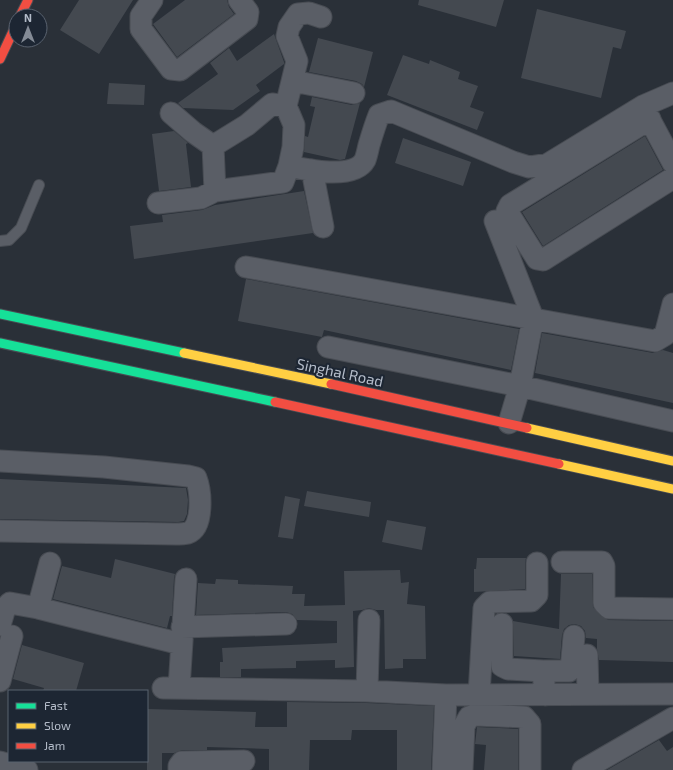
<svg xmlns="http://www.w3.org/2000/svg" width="673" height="770" viewBox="0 0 673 770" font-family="'Exo 2',sans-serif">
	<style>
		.building { fill: #444950 }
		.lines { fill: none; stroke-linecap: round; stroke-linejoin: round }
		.lane-casing { stroke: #484c53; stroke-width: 12 }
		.street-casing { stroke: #484c53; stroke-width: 23 }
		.fast-casing { stroke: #484c53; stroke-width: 11 }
		.slow-casing { stroke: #484c53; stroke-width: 11 }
		.jam-casing { stroke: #484c53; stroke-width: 11 }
		.lane { stroke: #5a5e66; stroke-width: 10 }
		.street { stroke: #5a5e66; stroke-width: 21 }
		.fast { stroke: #16e098; stroke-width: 9 }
		.slow { stroke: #ffcf43; stroke-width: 9 }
		.jam { stroke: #f24e42; stroke-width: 9 }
		.labels { text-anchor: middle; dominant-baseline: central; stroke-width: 4; stroke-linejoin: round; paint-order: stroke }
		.street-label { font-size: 15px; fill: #b4bcc9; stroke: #1d2633 }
	</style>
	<rect width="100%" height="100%" fill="#2a3038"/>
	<path class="building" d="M79,0H133L99,54L60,30Z
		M185,0H227L229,7L234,14L177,57L153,24Z
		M419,0H504L496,27L418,5Z
		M537,9L626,31L621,49L613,47L601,98L521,78Z
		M274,34L284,62V64L256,85L260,91L233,110L183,108L178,103L218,74L210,63L229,48L237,61Z
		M318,38L373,52L364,87L362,84L356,81L309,72Z
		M403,55L429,64L430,60L460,72L458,79L478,86L470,107L484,112L477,130L387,95Z
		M109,83L145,85L144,105L107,104Z
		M312,97L352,105L360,103L345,159L340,160L304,152L305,136L308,137L315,107L310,106Z
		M174,131L188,143L186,144L191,187L159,191L152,134Z
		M645,136L663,170L543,246L522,212Z
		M403,138L471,162L463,186L395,163Z
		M304,191L313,233L134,259L130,226L163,222L162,215L202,210L215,205Z
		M246,279L519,329L511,370L324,330L322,337L238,321Z
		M542,333L653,353L663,350L673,353V403L535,373Z
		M0,479L186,488L188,500L187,514L184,521L178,522L0,519Z
		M307,491L371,502L369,517L304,506Z
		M285,496L300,499L293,539L278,537Z
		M387,520L426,527L422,550L382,542Z
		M477,558H526L525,563V589L474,592V569H476Z
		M115,559L175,574L174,578L172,616H170L167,628L53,599L62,566L111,578Z
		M400,570L401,583L409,582L407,604L425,606L426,659H403V668L385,669L384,610H376L369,608L362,610L353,611L354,667L335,668V660L296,661V668L241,669V677H220V662H223L222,648L337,643V621L297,620L292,614L286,612L196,615L198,583L215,584L216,579L238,580V584L293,586L292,594H305L304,606L345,605L344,571Z
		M561,574H592L593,607L601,616L608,620L673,621V662L599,660L597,649V639L586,638L585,631L581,626L575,624L569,625L564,629L562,635L560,659L514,656L513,621L559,629Z
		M22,645L84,663L76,691H43L44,688L13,679Z
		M287,702L367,703L434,706L431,770H397V730H352L351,740H310L309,770H269V749L207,747V750H182L174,753H162V770H147V709L256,712L255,727H287Z
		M477,727L518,729V770H484L486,745L475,744Z
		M659,740L667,751L673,747V770H607Z"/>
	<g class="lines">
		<defs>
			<path id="lane" d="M0,241L9,240L21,228L39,185"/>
			<path id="street" d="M152,0L141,16V29L171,69L180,70L247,19L248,12L239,0
				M293,81L354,93
				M286,106L297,61L287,36L289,27L298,14L309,13L321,17
				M643,107L673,163
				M171,113L193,132L213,146
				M650,119L510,205L507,211L537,259L543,260L673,178
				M289,166L283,182L215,191L213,146L247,125L272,104L286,106L294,125L293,147L289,166C307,170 354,180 365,160C367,155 368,149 369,145C372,135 375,125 379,115L391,111L513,162L529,167L548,164L643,106L673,93
				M312,170L323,227
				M158,203L201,198L215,191
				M495,221L533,318L520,386L509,423
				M246,267L655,341L665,335L673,304
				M328,347L520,386L673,421
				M0,461L104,467L188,476L196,478C201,491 204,527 188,533C184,534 179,534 175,534L0,531
				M562,562H602L604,566V603L609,608L673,609
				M50,563L38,608L181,644
				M502,624V666L508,669L543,671L545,695
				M0,625L5,608L10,603L38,608
				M182,627L286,624
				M587,655L588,694
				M543,671H569L571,669L574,636
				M0,681L12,636
				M163,688L367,691L446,695
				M179,688L186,579
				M367,691L369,620
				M479,695L484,608L490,602L531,601L537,595V563
				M0,762L27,770
				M179,770V766L182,762L244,761
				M443,770L446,695L673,694
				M462,770L464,726L469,717L475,715L524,717L530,724V770
				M583,770L673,718"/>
			<path id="fast" d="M0,314L184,353
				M0,343L275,402"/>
			<path id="slow" d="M184,353L331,384
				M527,428L673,461
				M559,464L673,489"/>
			<path id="jam" d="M20,16L28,0
				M0,59L16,25
				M331,384L527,428
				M275,402L559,464"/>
		</defs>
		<use href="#lane" class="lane-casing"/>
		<use href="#street" class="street-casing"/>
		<use href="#fast" class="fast-casing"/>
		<use href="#slow" class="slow-casing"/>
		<use href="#jam" class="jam-casing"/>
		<use href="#lane" class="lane"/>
		<use href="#street" class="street"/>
		<use href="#fast" class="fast"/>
		<use href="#slow" class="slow"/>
		<use href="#jam" class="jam"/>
	</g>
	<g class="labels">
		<g class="street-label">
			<text transform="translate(340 372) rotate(12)">Singhal Road</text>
		</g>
	</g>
	<rect x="8" y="690" width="140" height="72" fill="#1d2633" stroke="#59626f"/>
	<rect x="16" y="703" width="20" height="6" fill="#16e098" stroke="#59626f"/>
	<text x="44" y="710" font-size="12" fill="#b4bcc9">Fast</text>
	<rect x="16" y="723" width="20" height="6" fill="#ffcf43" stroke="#59626f"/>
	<text x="44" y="730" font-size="12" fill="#b4bcc9">Slow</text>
	<rect x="16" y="743" width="20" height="6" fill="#f24e42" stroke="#59626f"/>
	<text x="44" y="750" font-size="12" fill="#b4bcc9">Jam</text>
	<g transform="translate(28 28)"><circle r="19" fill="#1d2633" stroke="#59626f"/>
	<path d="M0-3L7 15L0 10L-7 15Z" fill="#848b96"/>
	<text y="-6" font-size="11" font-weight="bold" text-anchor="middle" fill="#b4bcc9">N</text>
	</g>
</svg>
